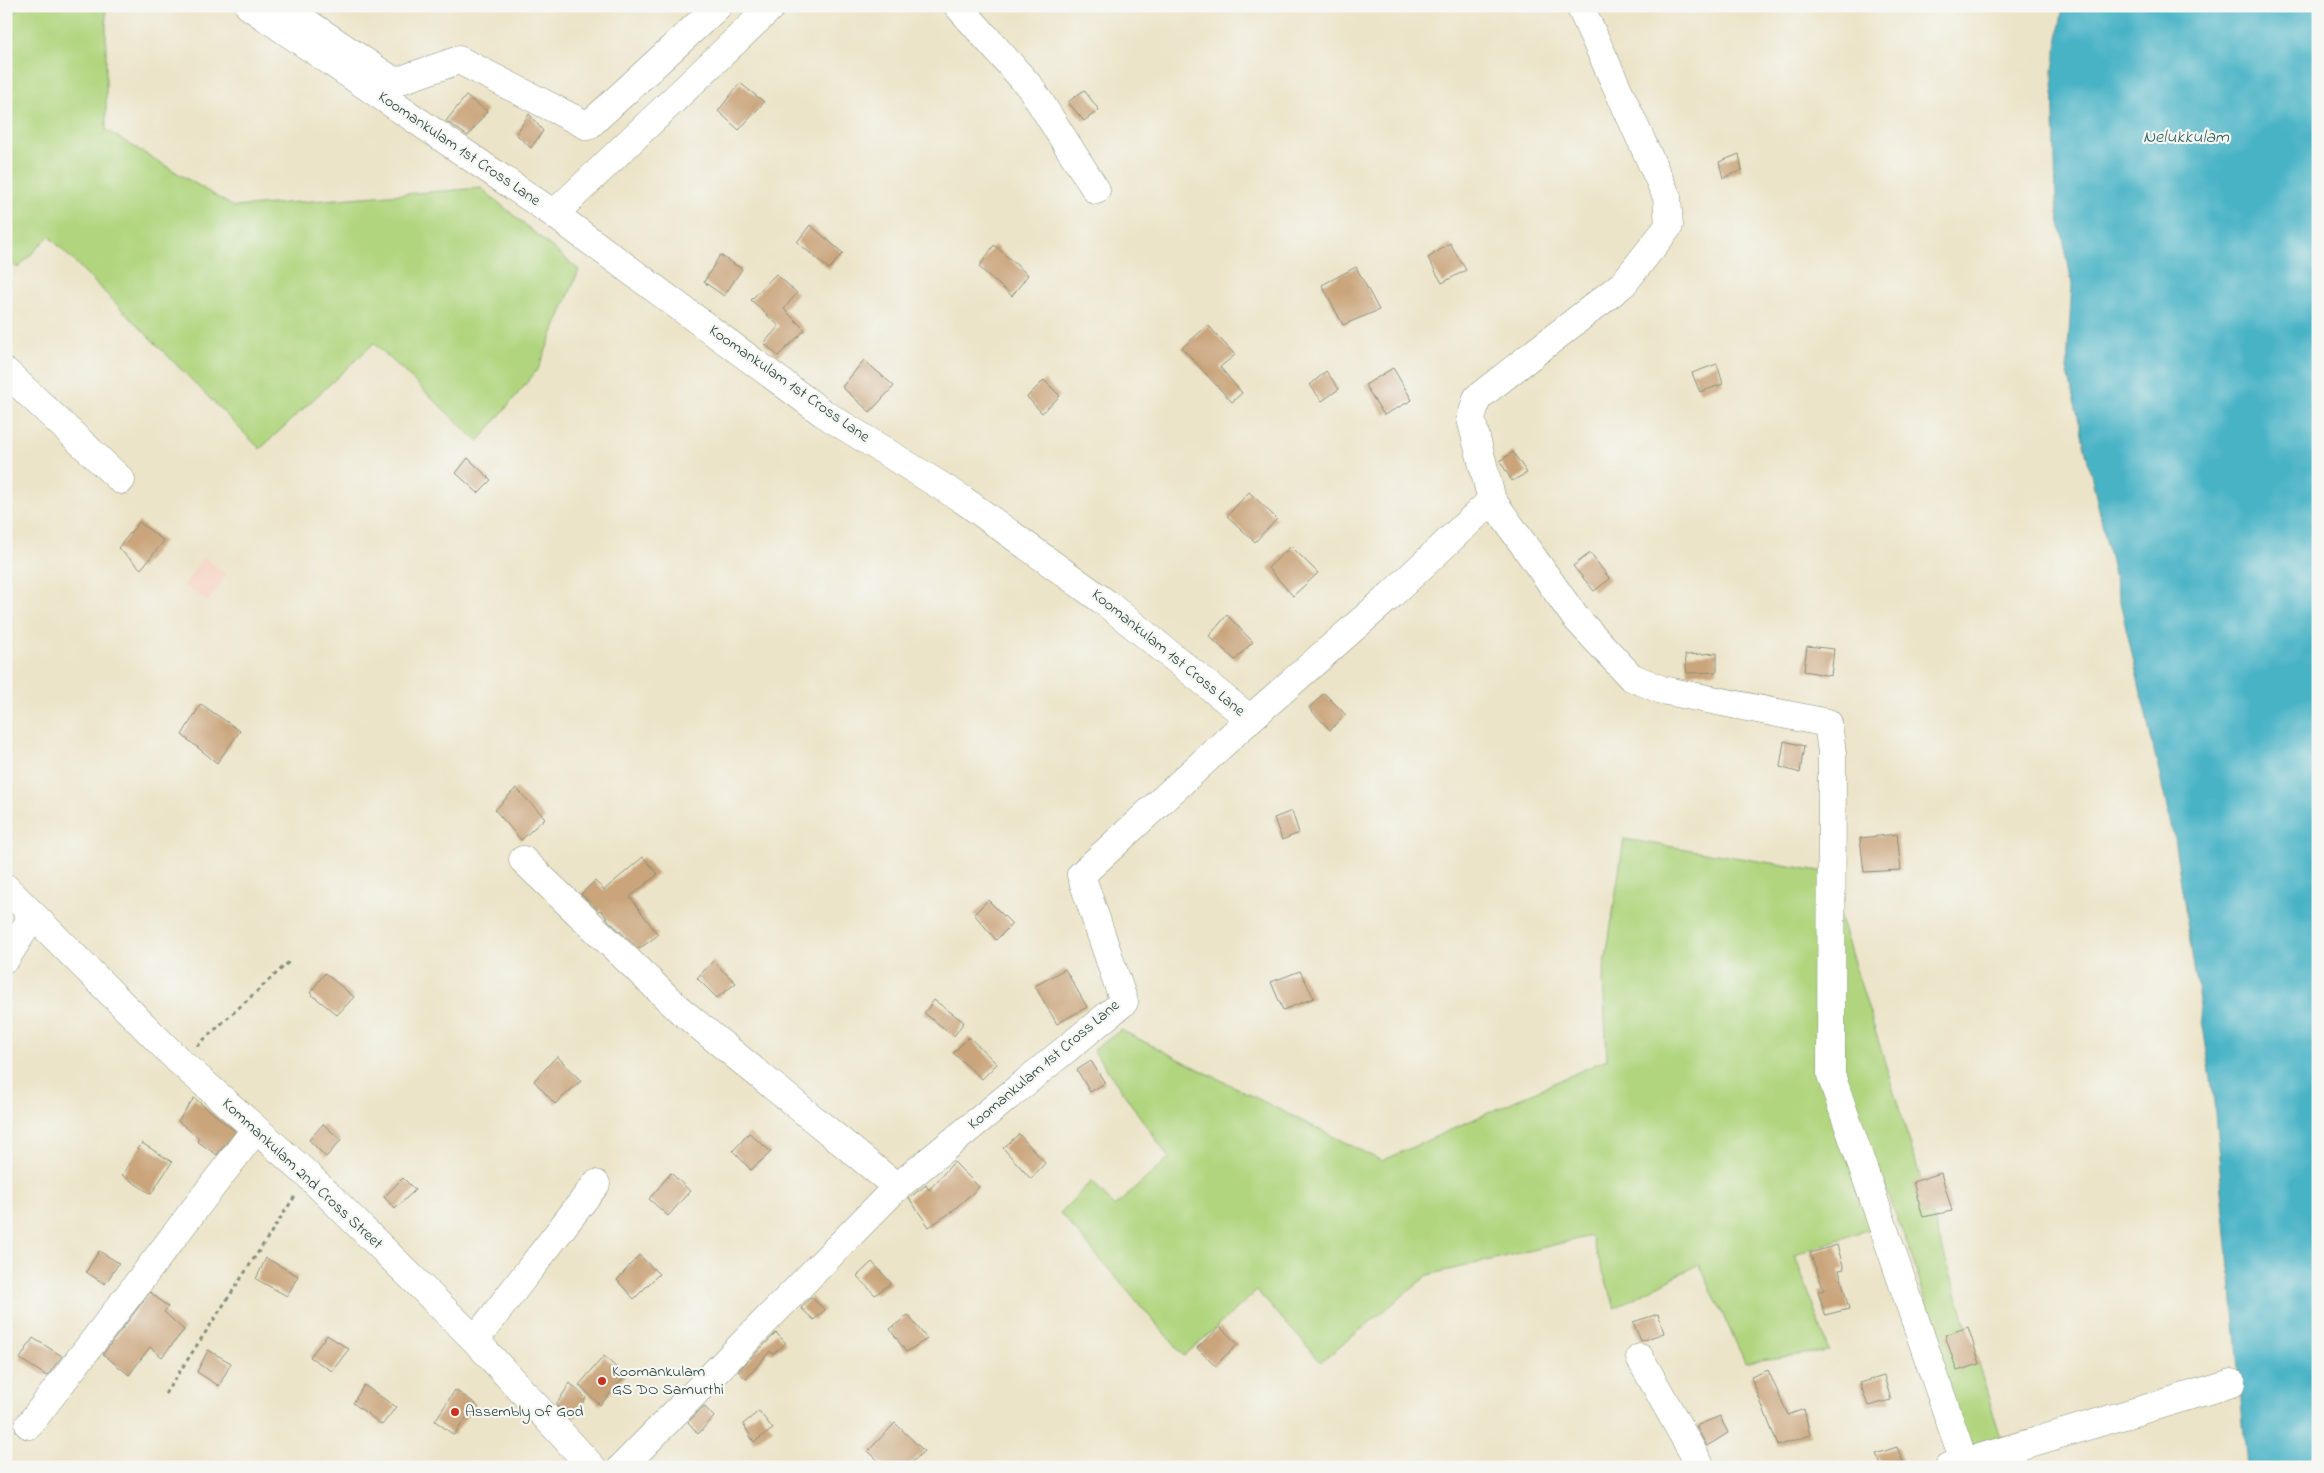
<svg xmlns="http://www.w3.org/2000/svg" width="2324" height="1473" viewBox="0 0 2324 1473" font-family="'Indie Flower',sans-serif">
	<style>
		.built { fill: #f5d3c1 }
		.green { fill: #b0d57e; stroke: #688959 }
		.water { fill: #48b3c6; stroke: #34787d }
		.building { fill: #caa57c }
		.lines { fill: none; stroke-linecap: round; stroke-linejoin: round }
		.minor-casing { stroke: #86907e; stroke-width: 29 }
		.path { stroke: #86907e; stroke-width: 3; stroke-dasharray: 4 4; stroke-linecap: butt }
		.minor { stroke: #fff; stroke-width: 28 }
		.poi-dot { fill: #c8321e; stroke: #f6f6f2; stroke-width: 2 }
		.labels { text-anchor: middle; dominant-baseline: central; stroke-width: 4.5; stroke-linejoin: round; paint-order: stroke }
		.street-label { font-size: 16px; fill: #1f3d34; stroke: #f6f6f2 }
		.poi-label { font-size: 16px; fill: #1f3d34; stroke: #f6f6f2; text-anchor: start }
		.water-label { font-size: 18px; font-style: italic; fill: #2b6060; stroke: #f6f6f2 }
	</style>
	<rect width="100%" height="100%" fill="#f6f6f2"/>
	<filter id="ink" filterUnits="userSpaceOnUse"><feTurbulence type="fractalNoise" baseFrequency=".02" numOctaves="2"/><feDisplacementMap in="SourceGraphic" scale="10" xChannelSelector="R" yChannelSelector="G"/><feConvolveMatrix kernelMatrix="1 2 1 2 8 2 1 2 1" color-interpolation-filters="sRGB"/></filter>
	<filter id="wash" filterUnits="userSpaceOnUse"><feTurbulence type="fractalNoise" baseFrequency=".0096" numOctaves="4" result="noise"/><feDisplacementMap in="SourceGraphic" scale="20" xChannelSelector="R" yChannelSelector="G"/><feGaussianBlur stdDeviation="1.12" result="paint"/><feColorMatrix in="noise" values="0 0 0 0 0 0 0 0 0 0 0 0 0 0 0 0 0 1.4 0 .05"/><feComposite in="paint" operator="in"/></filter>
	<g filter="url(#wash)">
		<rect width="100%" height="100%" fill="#ece4c8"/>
		<path class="built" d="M203,557L227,574L208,602L184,585Z"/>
		<path class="green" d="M21,6H106V130L234,207L481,188L579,270L538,369L478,442L374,343L260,449L49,236L18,268L6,259V12L11,15Z
			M1624,839L1826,872L2010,1467H1952L1932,1321L1911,1254L1820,1018L1872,1228L1795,1255L1829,1351L1745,1362L1699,1264L1615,1308L1591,1236L1428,1275L1321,1362L1257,1291L1184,1356L1060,1213L1092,1180L1114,1207L1169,1158L1093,1050L1121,1030L1382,1161L1607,1059L1603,978Z"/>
		<path class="water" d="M2063,6H2318V1467H2247L2213,1091L2174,838L2067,369L2072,283L2056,203L2053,70Z"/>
		<g id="blocks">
			<path class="building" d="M740,83L764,102L739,130L718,111Z
				M1084,90L1099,110L1084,121L1068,102Z
				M466,96L487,111L468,136L446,121Z
				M529,114L543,131L531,148L516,134Z
				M1739,154L1742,170L1723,178L1719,162Z
				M810,225L843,253L829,269L797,242Z
				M1450,243L1466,270L1442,283L1428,258Z
				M994,245L1028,275L1012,296L979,267Z
				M720,255L742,269L724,296L704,282Z
				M1356,267L1379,310L1343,325L1322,285Z
				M776,274L797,293L784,309L805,330L778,356L764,343L779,326L751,300Z
				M1208,325L1235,355L1220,367L1242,393L1232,402L1182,348Z
				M864,360L894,386L870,412L842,387Z
				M1717,364L1723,384L1700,392L1692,373Z
				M1393,368L1412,400L1384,415L1365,385Z
				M1326,371L1339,389L1322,401L1310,385Z
				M1044,380L1060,396L1042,413L1027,397Z
				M1513,452L1527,473L1512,481L1500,461Z
				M468,458L491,480L478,493L456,473Z
				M1249,492L1277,519L1255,542L1227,516Z
				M139,522L164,541L141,569L118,548Z
				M1291,546L1318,573L1293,596L1268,568Z
				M1590,553L1610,579L1594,591L1573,566Z
				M1227,615L1253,642L1235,660L1209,636Z
				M1807,646L1834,649L1831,676L1804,671Z
				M1717,653V672L1687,673L1685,655Z
				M1324,693L1346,715L1330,730L1309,708Z
				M201,704L240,731L217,763L182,735Z
				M1784,741L1804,746L1800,773L1780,767Z
				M516,788L545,818L521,840L495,810Z
				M1292,811L1299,833L1282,840L1274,818Z
				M1897,834L1901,870L1864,872L1860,838Z
				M643,857L658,874L630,897L658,935L639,949L609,921L601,910L599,911L581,894L595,881L604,890Z
				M988,900L1012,924L996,940L974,914Z
				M713,961L736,983L717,998L697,978Z
				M1065,969L1087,1007L1057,1024L1035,986Z
				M1300,971L1314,998L1283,1010L1271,982Z
				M325,973L354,997L337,1015L310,993Z
				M934,1000L964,1022L954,1036L924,1013Z
				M969,1037L997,1064L982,1079L953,1053Z
				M557,1056L581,1081L555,1104L534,1081Z
				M1091,1061L1105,1083L1090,1092L1077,1070Z
				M194,1098L235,1131L217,1155L197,1141L199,1138L178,1121Z
				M323,1124L341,1140L326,1157L309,1140Z
				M749,1133L771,1152L751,1170L733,1151Z
				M1019,1134L1045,1163L1031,1179L1003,1148Z
				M142,1143L172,1162L151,1194L122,1175Z
				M954,1162L979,1187L950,1213L929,1227L909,1198L926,1185L929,1190Z
				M671,1173L690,1191L668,1216L649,1199Z
				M1941,1173L1952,1211L1923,1217L1913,1182Z
				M403,1178L415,1190L395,1209L384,1197Z
				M1837,1245L1844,1269L1839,1270L1849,1309L1825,1315L1818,1291L1824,1290L1810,1253Z
				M99,1251L119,1263L105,1284L86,1272Z
				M639,1255L659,1274L634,1299L617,1280Z
				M266,1258L298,1276L287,1296L256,1279Z
				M872,1262L891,1283L875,1295L857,1276Z
				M150,1292L168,1307L164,1312L184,1330L162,1357L150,1347L129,1375L103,1354Z
				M811,1297L825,1310L814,1320L801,1308Z
				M1658,1314L1664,1333L1641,1341L1633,1322Z
				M908,1315L927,1339L906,1352L890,1329Z
				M1220,1327L1238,1344L1215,1366L1197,1348Z
				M1968,1327L1980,1364L1957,1371L1945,1335Z
				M776,1333L786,1343L773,1354L770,1351L746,1379L738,1371Z
				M327,1335L349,1349L332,1371L310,1357Z
				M33,1338L62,1356L47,1376L20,1359Z
				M208,1350L231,1363L219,1386L197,1372Z
				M604,1356L625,1376L600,1405L579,1385Z
				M1768,1370L1788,1415L1804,1409L1810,1435L1778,1446L1751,1377Z
				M1884,1376L1891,1400L1868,1406L1860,1383Z
				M570,1383L586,1398L571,1419L556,1405Z
				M364,1385L396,1407L382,1425L353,1403Z
				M455,1390L476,1404L454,1435L435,1421Z
				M704,1406L714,1417L698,1434L688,1422Z
				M759,1411L773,1429L754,1442L743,1424Z
				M1720,1416L1728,1433L1707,1446L1696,1426Z
				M895,1423L924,1451L907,1467H885L868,1451Z
				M1897,1447L1905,1467H1882L1876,1454Z"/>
		</g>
	</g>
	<g filter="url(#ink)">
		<use href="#blocks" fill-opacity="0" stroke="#86907e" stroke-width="1"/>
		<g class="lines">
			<defs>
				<path id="minor" d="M249,6L554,214L823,413L962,499L1106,603L1250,719L1081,875L1124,1002L897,1187L622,1467
					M958,6L1031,88L1096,190
					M1580,6L1667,197L1669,226L1623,284L1477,398L1471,419L1492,500L1575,617L1631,677L1662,690L1828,723L1832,753L1831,1075L1964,1462
					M288,10L395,82L459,60L588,126L718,6
					M554,214L772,6
					M6,372L121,480
					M1250,719L1391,595L1492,500
					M523,860L681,1011L897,1187
					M6,888L179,1061L309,1176L475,1340L592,1467
					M6,958L33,916
					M475,1340L596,1184
					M1640,1358L1701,1467
					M29,1425L256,1129
					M1949,1467L2232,1383"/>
			</defs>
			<use href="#minor" class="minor-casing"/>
			<path class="path" d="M197,1046L291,960
				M165,1394L295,1196"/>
			<use href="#minor" class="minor"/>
		</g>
	</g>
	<g class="poi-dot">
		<circle cx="602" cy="1381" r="5"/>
		<circle cx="455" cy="1412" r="5"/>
	</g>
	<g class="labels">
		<g class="street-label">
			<text transform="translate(459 149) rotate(34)">Koomankulam 1st Cross Lane</text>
			<text transform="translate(789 384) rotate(35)">Koomankulam 1st Cross Lane</text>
			<text transform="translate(1168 653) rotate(39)">Koomankulam 1st Cross Lane</text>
			<text transform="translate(1044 1065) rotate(-40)">Koomankulam 1st Cross Lane</text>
			<text transform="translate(302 1174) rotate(43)">Kommankulam 2nd Cross Street</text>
		</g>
		<g class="poi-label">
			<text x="612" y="1372">Koomankulam<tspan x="612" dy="18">GS DO Samurthi</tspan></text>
			<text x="465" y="1412">Assembly Of God</text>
		</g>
		<g class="water-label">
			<text x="2186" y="138">Nelukkulam</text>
		</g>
	</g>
	<rect width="2324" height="1473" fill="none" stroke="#f6f6f2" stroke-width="25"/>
</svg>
